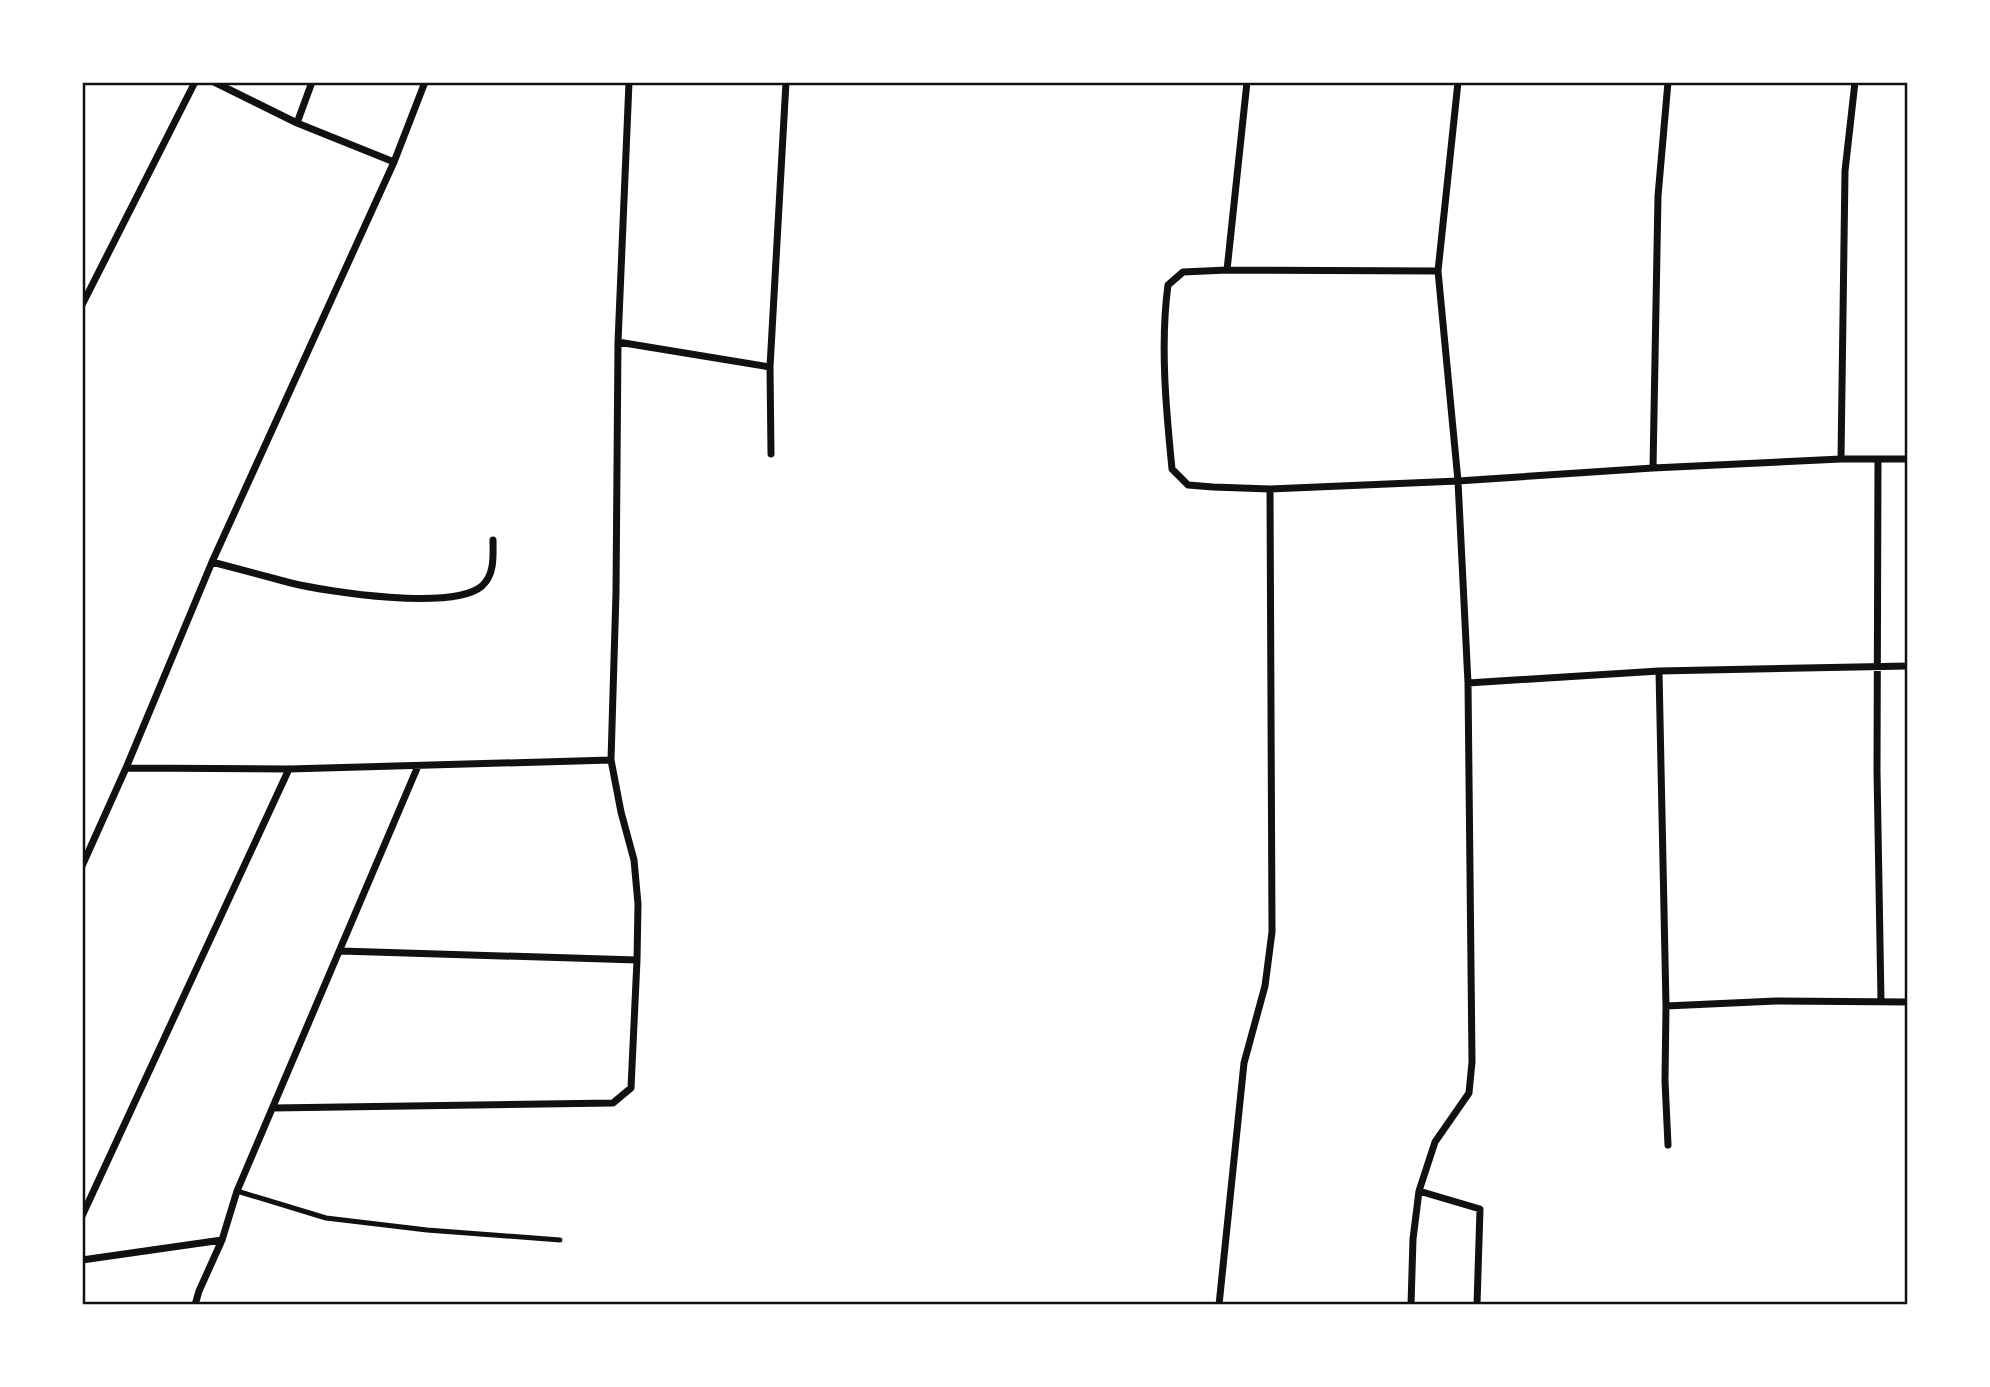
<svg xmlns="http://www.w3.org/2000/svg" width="1990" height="1387" viewBox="0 0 1990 1387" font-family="'IBM Plex Sans',sans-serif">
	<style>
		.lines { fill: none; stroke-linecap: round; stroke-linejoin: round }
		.service { stroke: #111; stroke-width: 5 }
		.minor { stroke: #111; stroke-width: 7 }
		.neatline { fill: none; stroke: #111; stroke-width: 2.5 }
	</style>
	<rect width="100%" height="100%" fill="#fff"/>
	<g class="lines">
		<path class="service" d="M237,1191L326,1218L427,1230L560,1240"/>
		<path class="minor" d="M214,82L297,123L394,162
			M297,123L312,82
			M1227,270L1183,272L1168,285C1160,344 1166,409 1172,469L1188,485L1213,487L1270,489L1458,481L1438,271L1227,270L1247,82
			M1438,271L1458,82
			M82,305L195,82
			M618,342L770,367
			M771,454L770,367L786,82
			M1841,459L1845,171L1855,82
			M1908,459H1841L1653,468L1458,481L1468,683L1659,671L1666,1006L1776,1001L1908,1002
			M1878,460L1877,771L1881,1001
			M1653,468L1658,196L1668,82
			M212,562C238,569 264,576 291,583C328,592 453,611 482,586C495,574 493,556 493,540
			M1659,671L1908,666
			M611,760L616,593L618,342L629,82
			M126,768L289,769L611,760L621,812L634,860L638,904L637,960L631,1088L613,1103L273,1108
			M82,866L126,768L212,562L394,162L425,82
			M341,951L637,960
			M1666,1006L1665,1081L1668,1145
			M1419,1191L1480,1209L1477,1305
			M82,1216L289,769
			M82,1260L222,1240
			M195,1305L199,1291L222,1240L237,1191L418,766
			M1219,1305L1244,1063L1265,986L1272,932L1270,489
			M1411,1305L1413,1239L1419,1191L1435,1142L1469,1093L1472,1062L1468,683"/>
	</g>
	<rect width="1990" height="1387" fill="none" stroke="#ffffff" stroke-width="168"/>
	<rect x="84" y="84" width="1822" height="1219" class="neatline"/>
</svg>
